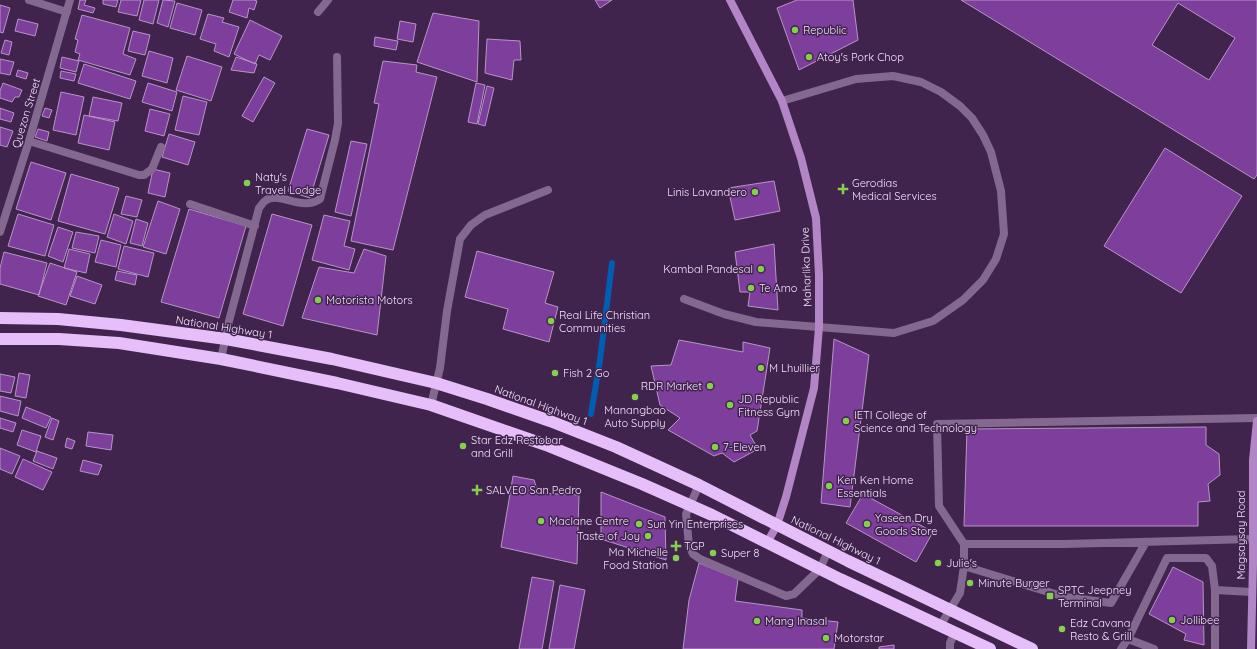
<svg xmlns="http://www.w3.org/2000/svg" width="1257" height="649" viewBox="0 0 1257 649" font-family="Quicksand,sans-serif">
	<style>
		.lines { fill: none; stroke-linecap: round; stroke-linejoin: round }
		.stream { stroke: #015db1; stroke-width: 6 }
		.building { fill: #7e3e9b; stroke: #b695c6; fill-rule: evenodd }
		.lane { stroke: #836890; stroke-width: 8 }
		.street { stroke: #836890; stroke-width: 8 }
		.secondary { stroke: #b185c6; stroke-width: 8 }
		.highway { stroke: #e6befa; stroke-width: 12 }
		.poi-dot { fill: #84cf4d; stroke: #40244d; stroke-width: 1.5 }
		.labels { text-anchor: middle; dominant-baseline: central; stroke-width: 3; stroke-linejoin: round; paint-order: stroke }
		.poi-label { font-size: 11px; fill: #f3e2fc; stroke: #40244d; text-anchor: start }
		.street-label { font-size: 11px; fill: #f3e2fc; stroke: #40244d }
	</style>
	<rect width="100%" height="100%" fill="#40244d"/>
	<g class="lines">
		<path class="stream" d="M591,414L600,360L612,263"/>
	</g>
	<path class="building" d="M80,0H86L84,5L95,8L93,13L78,9Z
		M103,0H118L116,7L103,4Z
		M121,0H141L137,16L118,12Z
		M144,0H159L153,24L139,20Z
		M163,0L175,1L168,27L157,23Z
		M233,0H254L257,1L254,10L249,8L247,18L229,12Z
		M595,0H612L600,8Z
		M797,0H853L858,40L799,70L777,8Z
		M961,0H1257V175L1254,179ZM1178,3L1235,38L1209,80L1152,45Z
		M177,3L202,10L195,35L170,28Z
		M0,5L10,8L3,33L0,32Z
		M433,13L479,21L477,82L417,62Z
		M208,14L224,18L222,22L239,27L229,57L214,51L216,44L200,39Z
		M82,15L130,28L123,54L136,59L130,75L78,60L80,54L75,52L78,40L75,39Z
		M18,19L38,24L35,36L15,31Z
		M250,20L282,36L270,60L259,55L255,64L234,54Z
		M400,21L416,24L413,42L397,39Z
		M133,31L150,35L145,55L128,51Z
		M375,37L398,41L396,50L374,46Z
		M487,39L520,41L521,60H514L512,80L485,73Z
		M5,40L12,42L9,55L1,53Z
		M149,51L173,58L167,83L142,76Z
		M187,56L222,67L211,101L176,90Z
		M62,57L79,61L76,72L60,68Z
		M236,57L257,64L254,73L231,70Z
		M0,59L14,62L10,75L0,73Z
		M383,61L417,65L416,72L437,77L393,250L351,241L379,104L374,103Z
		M84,64L136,81L130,99L78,83Z
		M18,70L28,73L26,79L16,76Z
		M61,71L76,74L74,81L60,78Z
		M264,77L275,83L253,122L242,116Z
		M3,83L22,90L19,97H15L12,102L0,98V91Z
		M148,83L177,92L172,111L142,102Z
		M476,83L485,85L477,124L468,122Z
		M487,86L494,88L485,126L478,124Z
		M61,92L84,97L76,135L53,130Z
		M183,96L207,102L199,135L175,130Z
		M93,97L122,103L118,121L89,116Z
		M0,108L14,113L11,122L0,119Z
		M45,108L52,110L49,118L42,116Z
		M150,109L170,114L164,136L145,131Z
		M84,115L115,122L109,150L78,143Z
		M0,127L13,131L7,147L0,145Z
		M38,129L49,132L47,141L35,137Z
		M307,129L329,135L310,198L288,191Z
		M169,134L195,142L188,165L162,157Z
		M351,141L367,144L351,216L335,212Z
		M1165,148L1242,196L1181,293L1104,246Z
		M31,162L66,173L51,220L16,209Z
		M153,169L170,173L165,197L148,193Z
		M71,174L119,188L105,234L58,221Z
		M774,181L780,211L735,220L728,188Z
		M126,196L142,200L137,217L121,214Z
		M158,201L180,209L166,254L143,247Z
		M189,209L246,226L219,318L161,302Z
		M18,214L54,225L45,256L8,246Z
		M114,214L133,221L126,244L107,237Z
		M272,214L312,225L283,326L243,314Z
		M324,215L350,221L344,246L355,249L349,270L312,260Z
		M136,219L148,223L142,246L130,243Z
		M58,227L73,232L63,262L48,256Z
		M76,232L99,236L95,253L72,248Z
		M101,240L121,245L116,267L95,262Z
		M774,244L778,310L748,306L750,292H740L735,252Z
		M124,246L154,253L148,277L118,269Z
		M69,249L90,254L86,273L64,268Z
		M364,249L386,256L377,335L302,318L319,267L354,273Z
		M477,251L554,272L545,303L558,307L549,342L503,329L508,309L465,297Z
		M4,252L47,263L39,295L0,284V268Z
		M50,263L77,272L66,305L38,296Z
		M117,271L137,275L135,285L115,280Z
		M77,276L102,285L95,304L70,296Z
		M834,339L869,355L850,507L821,503Z
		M679,340L743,352V342L770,348L757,431L750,435L758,449L734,462L722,453L714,456L668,430L680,418L660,405L651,366L671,365Z
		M19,373L30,375L26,398L15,396Z
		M0,374L15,377L11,393L0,391Z
		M0,396L21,401L18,416L0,411Z
		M26,407L51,417L46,428L22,418Z
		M0,418L16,423L13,432L0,428Z
		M52,418L59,421L53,440L45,437Z
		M1206,427V445L1219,454L1220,475L1208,484L1210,501L1198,502V526H964L967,429Z
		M22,430L41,436L36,452L17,445Z
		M88,432L113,435L111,450L86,446Z
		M67,438L75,441L72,449L65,447Z
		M0,448L20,456L12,474L0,469Z
		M37,451L57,458L53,469L33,461Z
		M23,459L52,472L43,490L15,477Z
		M83,460L102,465L98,475L80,471Z
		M513,476L534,480L538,493L579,495L577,564L501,547Z
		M601,492L665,517L666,560L601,539Z
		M863,494L933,532L916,562L846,523Z
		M699,563L738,579L735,601L802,610V618L838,622L834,649H683L689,600Z
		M1173,567L1203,582L1204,645L1184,640L1186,634L1149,614Z
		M532,577L554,581L542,649H519Z
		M560,585L585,590L574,649H549Z
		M894,645V649H879V647Z"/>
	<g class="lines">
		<path class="lane" d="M190,204L255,226
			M221,359L229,321L259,208C261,206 263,202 265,201C278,190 302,212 320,199L335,140L338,123L337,57
			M431,405L440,368L447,311L460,239L471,225L485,215L548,190
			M699,485L686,514L689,546L693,554L700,559L786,596L794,594L820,569L828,551
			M964,544L939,506L937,424L1257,418
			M964,566L1065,597L1111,603L1146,542
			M1215,590L1252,592
			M940,626L960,593L964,566V544H1065L1252,539
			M1128,639L1154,649
			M1121,649L1128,639L1167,558H1206L1212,566L1215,590V649"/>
		<path class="street" d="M29,0L67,12
			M318,12L328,0
			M29,141L139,175H144L152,169L161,147
			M0,232L29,141L70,0
			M684,299L724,314L756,322L894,333L933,321L963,300L983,280L996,259L1004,234L1001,191L991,152L983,135L972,118L960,106L941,92L921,82L893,76L856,79L782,101
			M950,648V643L955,632"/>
		<path class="secondary" d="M730,0L782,101L801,158L816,218L819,275V327L814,388L786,497L777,525L767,543
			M1251,649L1253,564V460L1257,421"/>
		<path class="highway" d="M0,318L58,319L121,325L226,339L332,359L436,383L487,399L550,421L616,447L699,485L848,561L1032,649
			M0,339H59L119,343L221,359L337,383L431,405L546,445L642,484L712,515L840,579L990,649"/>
	</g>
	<g class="poi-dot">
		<circle cx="795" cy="30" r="4"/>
		<circle cx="809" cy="57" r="4"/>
		<circle cx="247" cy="183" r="4"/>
		<path d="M841 183h4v4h4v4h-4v4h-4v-4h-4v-4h4z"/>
		<circle cx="755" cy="192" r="4"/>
		<circle cx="761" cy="269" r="4"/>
		<circle cx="751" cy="288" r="4"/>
		<circle cx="318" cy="300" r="4"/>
		<circle cx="551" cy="321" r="4"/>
		<circle cx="761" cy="368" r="4"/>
		<circle cx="555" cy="373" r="4"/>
		<circle cx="710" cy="386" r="4"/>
		<circle cx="635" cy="397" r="4"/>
		<circle cx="730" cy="405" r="4"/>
		<circle cx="846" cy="421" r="4"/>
		<circle cx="463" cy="446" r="4"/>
		<circle cx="715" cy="447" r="4"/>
		<circle cx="829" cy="486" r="4"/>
		<path d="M475 484h4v4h4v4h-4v4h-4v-4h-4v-4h4z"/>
		<circle cx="541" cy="521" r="4"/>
		<circle cx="639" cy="524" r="4"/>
		<circle cx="867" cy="524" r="4"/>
		<circle cx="648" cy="536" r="4"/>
		<path d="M674 540h4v4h4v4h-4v4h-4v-4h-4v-4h4z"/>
		<circle cx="713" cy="553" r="4"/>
		<circle cx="676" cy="558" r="4"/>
		<circle cx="938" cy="563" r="4"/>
		<circle cx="970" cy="583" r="4"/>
		<rect x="1046" y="592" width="8" height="8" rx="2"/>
		<circle cx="1172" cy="620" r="4"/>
		<circle cx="757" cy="621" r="4"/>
		<circle cx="1062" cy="629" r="4"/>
		<circle cx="826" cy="638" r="4"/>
	</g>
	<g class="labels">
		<g class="poi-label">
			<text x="803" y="30">Republic</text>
			<text x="817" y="57">Atoy's Pork Chop</text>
			<text x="255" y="177">Naty's<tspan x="255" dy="13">Travel Lodge</tspan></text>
			<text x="852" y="183">Gerodias<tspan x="852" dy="13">Medical Services</tspan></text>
			<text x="747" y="192" text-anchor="end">Linis Lavandero</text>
			<text x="753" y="269" text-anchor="end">Kambal Pandesal</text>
			<text x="759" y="288">Te Amo</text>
			<text x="326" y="300">Motorista Motors</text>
			<text x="559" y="315">Real Life Christian<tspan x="559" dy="13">Communities</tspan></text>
			<text x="769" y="368">M Lhuillier</text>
			<text x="563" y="373">Fish 2 Go</text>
			<text x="702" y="386" text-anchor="end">RDR Market</text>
			<text x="738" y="399">JD Republic<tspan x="738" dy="13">Fitness Gym</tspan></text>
			<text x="635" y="410" text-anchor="middle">Manangbao<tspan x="635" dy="13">Auto Supply</tspan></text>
			<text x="854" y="415">IETI College of<tspan x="854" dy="13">Science and Technology</tspan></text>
			<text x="471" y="440">Star Edz Restobar<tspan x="471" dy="13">and Grill</tspan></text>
			<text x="723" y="447">7-Eleven</text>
			<text x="837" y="480">Ken Ken Home<tspan x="837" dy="13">Essentials</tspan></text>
			<text x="486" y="490">SALVEO San Pedro</text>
			<text x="875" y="518">Yaseen Dry<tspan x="875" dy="13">Goods Store</tspan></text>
			<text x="549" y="521">Maclane Centre</text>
			<text x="647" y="524">Sun Yin Enterprises</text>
			<text x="640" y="536" text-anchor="end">Taste of Joy</text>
			<text x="684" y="546">TGP</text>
			<text x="668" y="552" text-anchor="end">Ma Michelle<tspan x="668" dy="13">Food Station</tspan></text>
			<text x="721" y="553">Super 8</text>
			<text x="946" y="563">Julie's</text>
			<text x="978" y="583">Minute Burger</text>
			<text x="1058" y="590">SPTC Jeepney<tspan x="1058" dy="13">Terminal</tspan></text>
			<text x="1180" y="620">Jollibee</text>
			<text x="765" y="621">Mang Inasal</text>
			<text x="1070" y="623">Edz Cavana<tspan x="1070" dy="13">Resto &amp; Grill</tspan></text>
			<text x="834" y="638">Motorstar</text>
		</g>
		<g class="street-label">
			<text transform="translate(26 113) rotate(-73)">Quezon Street</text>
			<text transform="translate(806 267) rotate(-92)">Maharlika Drive</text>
			<text transform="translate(224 327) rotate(9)">National Highway 1</text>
			<text transform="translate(541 405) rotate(20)">National Highway 1</text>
			<text transform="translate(1241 535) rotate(-90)">Magsaysay Road</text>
			<text transform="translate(836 540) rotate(26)">National Highway 1</text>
		</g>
	</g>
</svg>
